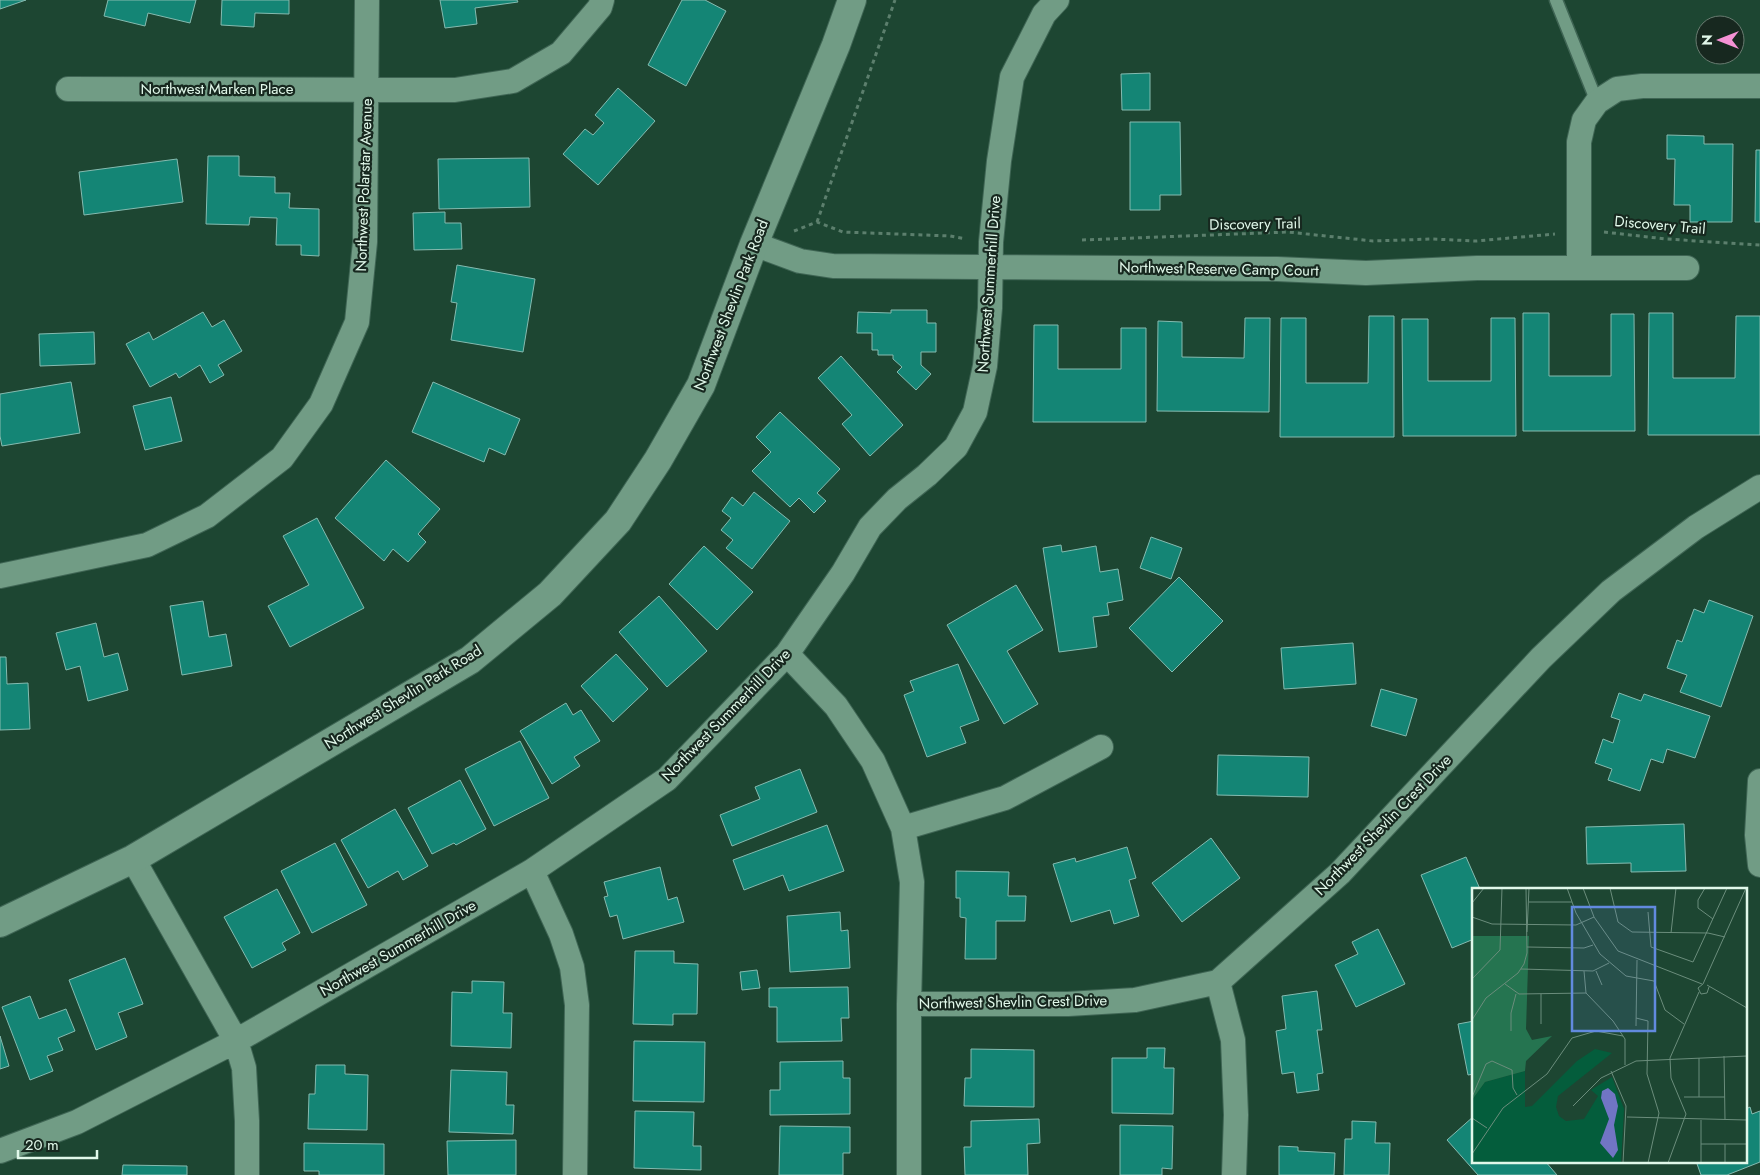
<svg xmlns="http://www.w3.org/2000/svg" width="1760" height="1175" viewBox="0 0 1760 1175" font-family="Jost,sans-serif">
	<style>
		.building { fill: #148575; stroke: #85bbb0 }
		.lines { fill: none; stroke-linecap: round; stroke-linejoin: round }
		.service-casing { stroke: #3f6554; stroke-width: 15 }
		.minor-casing { stroke: #3f6554; stroke-width: 26 }
		.tertiary-casing { stroke: #3f6554; stroke-width: 30 }
		.path { stroke: #5c7f6d; stroke-width: 3; stroke-dasharray: 4 4; stroke-linecap: butt }
		.service { stroke: #719c85; stroke-width: 12 }
		.minor { stroke: #719c85; stroke-width: 24 }
		.tertiary { stroke: #719c85; stroke-width: 28 }
		.labels { text-anchor: middle; dominant-baseline: central; stroke-width: 4.5; stroke-linejoin: round; paint-order: stroke }
		.street-label { font-size: 15px; fill: #e1f8ea; stroke: #17281f }
		.inset-road { fill: none; stroke: #6b8d7c; stroke-width: 1 }
		.view { fill: #628ade; fill-opacity: 0.15; stroke: #628ade; stroke-width: 2.5 }
		.inset-edge { fill: none; stroke: #e1f8ea; stroke-width: 2.5 }
	</style>
	<rect width="100%" height="100%" fill="#1d4632"/>
	<path class="building" d="M0,0H26L0,9Z
		M108,0H196L190,23L148,13L145,26L104,16Z
		M222,0H289V14L255,13L254,27L221,25Z
		M440,0H517L518,2L475,8L477,24L445,28Z
		M682,0H705L726,11L686,86L648,65Z
		M1150,73V110H1122L1121,74Z
		M618,88L655,121L598,185L563,154L585,129L593,135L604,123L595,115Z
		M1130,122H1180L1181,195H1160V210H1130Z
		M1667,135L1704,136V144H1733L1732,222H1690V205H1674L1675,159H1667Z
		M1756,150H1760V222H1755Z
		M208,156H239V176L275,177V193H290L289,208L319,209V256L301,255V245H276L277,218L250,217L249,225L206,224Z
		M529,158L530,207L439,209L438,159Z
		M177,159L183,202L84,215L79,172Z
		M445,212V223H461L462,249L414,250L413,213Z
		M457,265L535,279L523,352L451,340L457,303L451,302Z
		M891,310H927V323H936V352H921V365L931,374L916,390L897,372L902,367L893,359V355H878V350H872V333H857L858,312L891,313Z
		M203,312L212,327L224,320L242,351L218,365L224,375L210,383L200,365L179,378L176,373L150,387L126,344L149,332L153,340Z
		M1523,313H1549V376H1611V314H1634L1635,431H1523Z
		M1649,313H1673V378H1735L1736,316H1760V435H1648Z
		M1369,316H1394V437H1280L1281,318H1306V383H1368Z
		M1245,318H1270L1269,412L1157,411L1158,321L1182,322V357L1244,358Z
		M1491,318H1515L1516,436H1403L1402,319H1428V381H1491Z
		M1034,325H1058V369H1121V328H1146V422H1033Z
		M94,332L95,364L40,366L39,334Z
		M841,356L903,425L870,456L842,424L852,415L818,378Z
		M71,382L80,433L2,446L0,436V394Z
		M433,382L520,419L505,455L489,448L484,462L412,432Z
		M171,397L182,441L145,450L133,406Z
		M780,412L840,469L817,493L826,501L814,513L799,498L790,507L752,471L771,452L756,437Z
		M386,460L440,509L418,534L426,542L408,562L393,549L384,561L335,518Z
		M754,492L790,521L752,569L726,548L733,540L721,530L731,518L722,511L732,497L743,506Z
		M317,518L364,608L290,647L268,606L309,585L283,536Z
		M1151,537L1182,548L1171,579L1140,568Z
		M1061,545L1062,552L1096,546L1100,572L1118,569L1123,600L1107,603L1109,615L1093,617L1097,647L1059,652L1043,548Z
		M704,546L753,592L717,630L669,584Z
		M1179,577L1223,621L1172,672L1129,628Z
		M1016,585L1043,630L1007,651L1038,704L1004,724L947,625Z
		M659,596L707,651L667,687L619,632Z
		M1709,600L1753,616L1721,707L1680,692L1687,675L1667,668L1677,640L1682,642L1694,609L1704,613Z
		M203,601L209,637L226,634L232,666L182,675L170,606Z
		M96,623L104,657L118,653L128,690L88,701L80,666L66,670L56,633Z
		M1353,643L1356,684L1284,689L1281,648Z
		M616,654L648,689L613,722L581,686Z
		M0,657H6L7,684L28,683L30,729L0,730Z
		M958,664L979,720L960,727L966,743L927,757L904,695L914,691L910,681Z
		M1381,689L1417,699L1406,736L1371,726Z
		M1619,693L1641,701L1644,694L1710,716L1695,758L1667,749L1663,763L1651,759L1640,791L1608,780L1612,769L1595,763L1603,739L1613,743L1620,720L1611,717Z
		M566,703L573,715L581,710L600,741L574,757L580,766L552,784L520,731Z
		M520,741L549,798L494,826L465,769Z
		M1218,755L1309,757L1308,797L1217,795Z
		M800,769L817,812L732,846L720,815L760,799L755,787Z
		M460,780L486,829L456,845L454,843L432,854L408,808Z
		M395,809L428,866L403,880L398,871L368,888L341,840Z
		M1684,824L1686,871L1631,872V863L1587,864L1586,827Z
		M827,825L844,871L789,891L783,875L744,890L733,860Z
		M1211,838L1240,878L1182,922L1152,883Z
		M335,843L367,905L312,933L281,871Z
		M1127,847L1136,878L1129,880L1139,916L1114,924L1110,910L1071,922L1053,864L1075,858L1076,862Z
		M1466,857L1480,889H1474V939L1452,948L1421,875Z
		M660,867L668,900L677,897L684,922L623,939L617,915L610,917L604,897L608,896L604,882Z
		M956,871L1009,872L1008,896H1026L1025,921H996V959H965L966,918L960,917V898H956Z
		M277,889L300,933L282,943L286,950L252,968L224,917Z
		M840,912L841,931L848,930L850,968L790,972L787,916Z
		M1378,929L1405,984L1356,1007L1335,965L1358,954L1352,942Z
		M635,951H674V963L698,964L697,1014H673V1025L633,1024Z
		M125,958L143,1004L118,1013L127,1037L96,1050L69,980Z
		M757,970L760,988L742,990L740,972Z
		M472,981L504,982L503,1013H512L511,1048L451,1046L452,992L472,993Z
		M848,987L849,1018H841L842,1041L777,1042V1007H769V988Z
		M1317,991L1322,1030H1317L1323,1073L1317,1074L1319,1090L1297,1093L1294,1072L1282,1074L1276,1031L1286,1029L1282,996Z
		M30,996L39,1019L66,1009L75,1031L58,1038L63,1050L47,1056L53,1071L30,1080L2,1007Z
		M1474,1021V1074L1468,1075L1458,1024Z
		M0,1036L9,1066L0,1069Z
		M634,1041L705,1042L704,1102L633,1101Z
		M1147,1048H1165L1164,1068H1174L1173,1114L1112,1113V1058H1147Z
		M971,1049L1034,1050V1107L964,1106L965,1078H971Z
		M843,1061V1078H850V1114L770,1115V1090H780V1062Z
		M316,1065H345V1074L368,1075L367,1130L308,1129L309,1094H315Z
		M451,1070L507,1072L506,1105H514L513,1134L449,1132Z
		M1750,1107L1752,1114L1760,1111V1162L1727,1175H1701L1696,1161H1746V1109Z
		M635,1111L694,1112L693,1146H701V1170L634,1168Z
		M1474,1116V1161H1545L1557,1175H1478L1447,1140Z
		M1039,1119L1040,1143L1027,1144L1028,1175H965L964,1147H971V1121Z
		M1352,1121L1376,1122L1375,1143H1390L1389,1175H1344L1345,1139H1352Z
		M1120,1125L1173,1126L1172,1169L1162,1168V1175H1120Z
		M780,1126L850,1127V1153H843V1175H779Z
		M516,1140V1175H448L447,1141Z
		M304,1143L384,1144V1175H319V1171H304Z
		M1279,1146L1298,1147V1151L1335,1153L1334,1175H1279Z
		M123,1165L187,1166V1175H122Z"/>
	<g class="lines">
		<defs>
			<path id="service" d="M1556,0L1597,102"/>
			<path id="minor" d="M68,89L455,90L513,81L561,53L600,7L602,0
				M754,244L800,261L833,266L1277,269L1366,273L1477,268H1687
				M1579,268V142L1584,120L1597,102L1617,89L1642,86H1760
				M0,576L147,545L207,516L282,458L321,404L357,322L365,242L367,0
				M787,654L836,706L873,761L903,828L912,882L909,1004V1175
				M1760,781L1757,835L1760,865
				M903,828L1005,798L1101,747
				M133,859L236,1041L244,1068L247,1121V1175
				M532,871L561,934L572,967L577,1005L575,1175
				M1218,982L1233,1040L1236,1115L1234,1175
				M909,1004H1068L1135,1000L1218,982L1340,873L1541,658L1611,591L1696,527L1760,487
				M0,1151L77,1122L236,1041L532,871L667,779L787,654L843,573L870,527L897,499L927,475L956,447L975,412L985,366L990,308L991,242L999,161L1012,77L1044,14L1057,0"/>
			<path id="tertiary" d="M0,923L133,859L470,660L550,594L618,521L658,460L701,385L754,244L836,45L852,0"/>
		</defs>
		<use href="#service" class="service-casing"/>
		<use href="#minor" class="minor-casing"/>
		<use href="#tertiary" class="tertiary-casing"/>
		<path class="path" d="M817,222L895,0
			M794,231L817,222L843,232L950,236L966,239
			M1604,232L1666,239L1760,245
			M1082,240L1288,232L1373,241L1432,239L1476,241L1555,234"/>
		<use href="#service" class="service"/>
		<use href="#minor" class="minor"/>
		<use href="#tertiary" class="tertiary"/>
	</g>
	<g class="labels">
		<g class="street-label">
			<text x="217" y="89">Northwest Marken Place</text>
			<text transform="translate(364 185) rotate(-88)">Northwest Polarstar Avenue</text>
			<text transform="translate(1255 224) rotate(-1)">Discovery Trail</text>
			<text transform="translate(1660 225) rotate(5)">Discovery Trail</text>
			<text transform="translate(1219 269) rotate(1)">Northwest Reserve Camp Court</text>
			<text transform="translate(989 284) rotate(-86)">Northwest Summerhill Drive</text>
			<text transform="translate(731 305) rotate(-69)">Northwest Shevlin Park Road</text>
			<text transform="translate(403 697) rotate(-32)">Northwest Shevlin Park Road</text>
			<text transform="translate(726 715) rotate(-46)">Northwest Summerhill Drive</text>
			<text transform="translate(1383 825) rotate(-46)">Northwest Shevlin Crest Drive</text>
			<text transform="translate(398 948) rotate(-30)">Northwest Summerhill Drive</text>
			<text transform="translate(1013 1002) rotate(-1)">Northwest Shevlin Crest Drive</text>
		</g>
	</g>
	<g transform="translate(1472 888)">
		<rect width="275" height="275" fill="#1d4632"/>
		<path d="M123,161L140,165L86,208L84,219L87,228L94,233L112,231L126,208L119,202L140,189L152,221L149,275H0V212L13,194L53,183V219L60,218L105,173Z" fill="#045d3c"/>
		<path d="M0,48H57L54,141L60,152L80,148L54,173L53,183L13,194L0,212Z" fill="#257450"/>
		<path d="M136,200L143,206L146,218L142,237L146,262L141,270L128,255L137,231L129,210L130,203Z" fill="#7175c4"/>
		<path class="inset-road" d="M95,0L104,25L128,66L154,88L182,93L193,122L212,136M111,0L122,29L146,63L230,96M138,0L146,34L160,44L236,45L253,49M233,0L226,12V20L241,31M57,14H100M0,15L12,0M176,24L179,59L221,74L255,0M0,29L20,36L104,37L122,29M55,44L57,0M199,45L204,0M55,59L112,60L121,57M49,81L121,83L137,75M112,83L114,105L141,133L153,151V177M124,83L130,97M0,91L28,62L30,0M33,96L47,106L114,105M231,96L274,0M231,96L226,100L229,106L235,105L237,99M235,97L275,120M69,106V136M164,130L176,133L175,186L187,225L176,275M0,132L14,110L46,85L52,76L55,65L54,0M164,138L165,72M39,143V125L44,106M252,168L253,232M139,183L154,218L151,275M0,209L14,176L20,173L40,182L41,200L45,207M212,209H253M227,209V170M101,218L129,190L164,173L275,168M155,229L275,232M0,230L15,240M229,256H275M253,256V275M0,266L31,220L75,186L100,150L124,143L151,148M196,275L214,226L199,190L198,170L227,104M229,275V232"/>
		<path class="view" d="M100,19H183V143H100Z"/>
		<rect width="275" height="275" class="inset-edge"/>
	</g>
	<g transform="translate(1720 40) rotate(270)"><circle r="24" fill="#17281f" stroke="#687b70"/>
	<path d="M0-4L9 19L0 12L-9 19Z" fill="#f491d4"/>
	<text y="-8" font-size="14" font-weight="bold" text-anchor="middle" fill="#e1f8ea">N</text>
	</g>
	<path d="M18 1150v8h79v-8" fill="none" stroke="#e1f8ea" stroke-width="2.5"/>
	<text x="25" y="1150" font-size="15" fill="#e1f8ea" stroke="#17281f" stroke-width="4" paint-order="stroke">20 m</text>
</svg>
